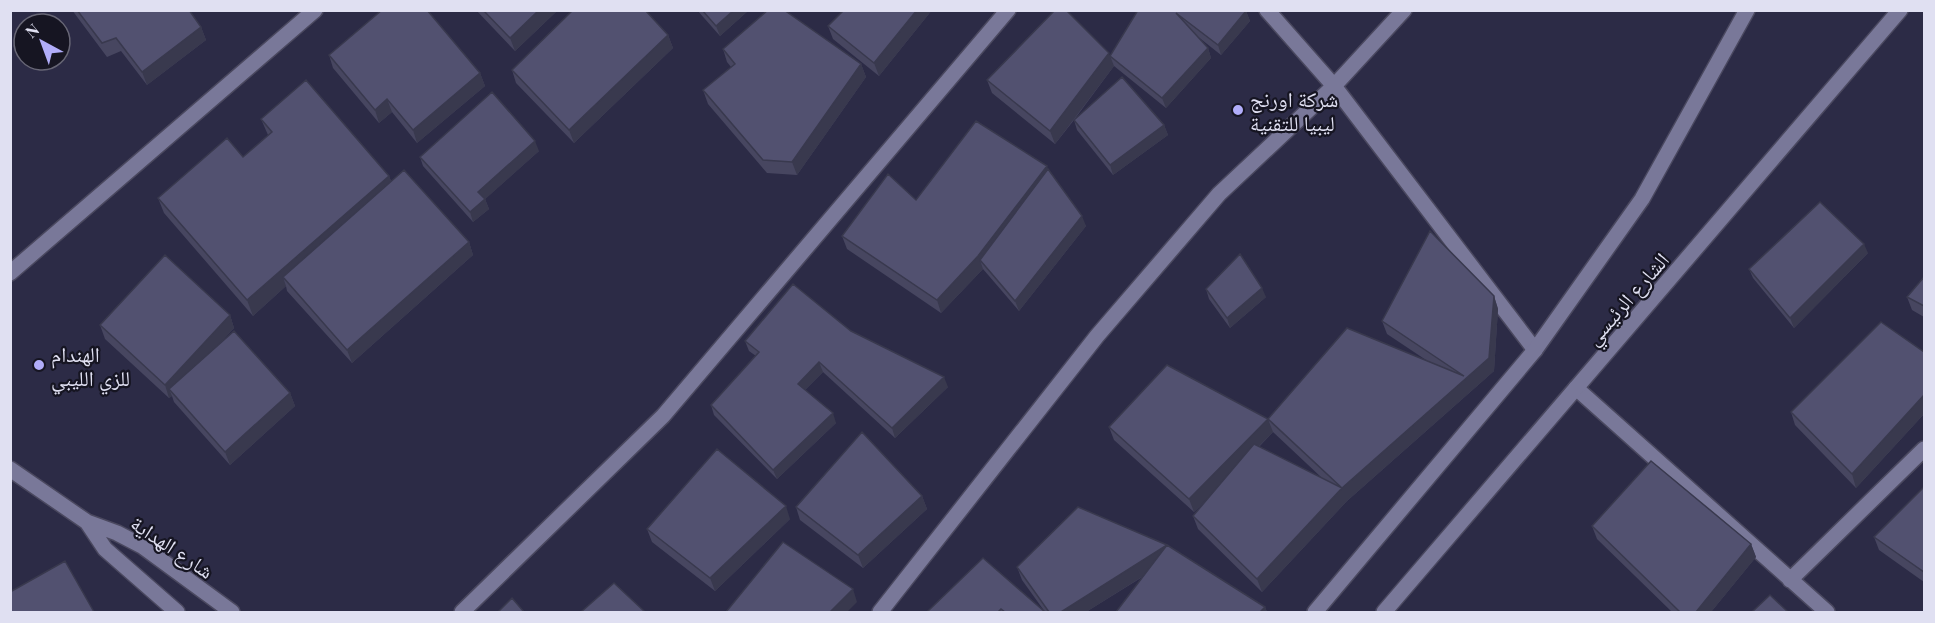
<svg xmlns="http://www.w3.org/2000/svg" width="1935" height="623" viewBox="0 0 1935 623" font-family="'Playfair Display','Noto Naskh Arabic',serif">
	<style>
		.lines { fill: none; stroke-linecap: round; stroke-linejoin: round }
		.street-casing { stroke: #4a485f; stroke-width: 18 }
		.secondary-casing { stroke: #4a485f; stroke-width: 18 }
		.street { stroke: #797899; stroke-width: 15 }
		.secondary { stroke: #797899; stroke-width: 15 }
		.wall { fill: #474660; fill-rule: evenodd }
		.shaded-wall { fill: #39394e }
		.building { fill: #525170; stroke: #39394e; stroke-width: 1.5 }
		.poi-dot { fill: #b1adfa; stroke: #161522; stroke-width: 2 }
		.labels { text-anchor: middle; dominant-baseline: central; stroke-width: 4.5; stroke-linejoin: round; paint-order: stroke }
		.poi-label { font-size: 21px; fill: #e0e0f2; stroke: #161522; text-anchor: start }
		.street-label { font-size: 21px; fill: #e0e0f2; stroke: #161522 }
	</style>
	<rect width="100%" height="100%" fill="#2c2b46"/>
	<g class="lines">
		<defs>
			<path id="street" d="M1267,10L1334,86L1535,350
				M10,273L315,10
				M1576,388L1827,612
				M10,469L87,522L117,533L142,546L232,612
				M87,522L105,549L177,612
				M1790,580L1924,449
				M462,612L663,416L1008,10
				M880,612L1097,336L1219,194L1334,86L1404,10"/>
			<path id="secondary" d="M1315,612L1535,350L1642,199L1747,10
				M1384,612L1900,10"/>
		</defs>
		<use href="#street" class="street-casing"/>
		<use href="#secondary" class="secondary-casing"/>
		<use href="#street" class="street"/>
		<use href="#secondary" class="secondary"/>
	</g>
	<path class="wall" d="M72,10H189L201,27L206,40L147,85L121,51L107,57Z
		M476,10H558L515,51Z
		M697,10H749L720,36Z
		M932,10L879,76L833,39L828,26Z
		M1138,10L1246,11L1250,21L1221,55L1197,36L1208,48L1211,58L1166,108L1114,66L1074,120L1164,125L1168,135L1113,175L1077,130L1074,120L1055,144L992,93L987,80L1110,56Z
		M668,35L673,48L574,143L516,83L512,70Z
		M723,49L861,64L866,77L797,175L767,173L708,104L703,90L731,67L727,62Z
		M329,55L480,73L485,86L417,143L392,112L379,123L333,68Z
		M261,119L389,176L391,181L469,242L473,255L352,363L287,291L286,286L253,316L164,213L158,198L243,157L268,135Z
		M539,151L485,199L489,209L473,222L423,166L420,157Z
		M1048,169L1086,226L1019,311L983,269L941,313L847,249L842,236L916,200Z
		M1868,253L1794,328L1753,278L1749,269Z
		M1924,277V317L1912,310L1907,297Z
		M1206,289L1266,297L1230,328L1209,299Z
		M1494,296L1498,309L1494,371L1347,501L1262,592L1198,529L1193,516L1209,497L1194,512L1114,440L1109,427L1268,419L1426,360L1387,334L1382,321ZM1273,432L1322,478L1259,447Z
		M230,315L234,328L223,340L290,393L295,406L230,465L174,402L172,396L169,398L105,339L100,325Z
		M745,341L948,387L895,438L823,372L805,390L836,423L777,479L714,415L711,405L756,356L749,351Z
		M1924,352V414L1856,488L1795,425L1791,412Z
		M1924,487V582L1879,550L1874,537Z
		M922,496L927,509L863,568L800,520L796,507Z
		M1078,507L1265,607L1267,612H1116L1144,576L1086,612H927L983,558L1045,612L1022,580L1017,567Z
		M790,519L715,591L652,542L647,529Z
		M1592,526L1751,544L1756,557L1711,612H1672L1597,539Z"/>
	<path class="shaded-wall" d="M539,10H558L515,51L510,38Z
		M734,10H749L720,36L716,26Z
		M917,10H932L879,76L874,63Z
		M1246,11L1250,21L1221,55L1218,45Z
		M201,27L206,40L147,85L142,72Z
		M668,35L673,48L574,143L569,130Z
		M1208,48L1211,58L1166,108L1162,98Z
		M1109,53L1114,66L1055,144L1050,131Z
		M861,64L866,77L797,175L792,162Z
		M480,73L485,86L417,143L413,130Z
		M387,99L392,112L379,123L375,110Z
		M1164,125L1168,135L1113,175L1110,165Z
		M535,141L539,151L482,202L478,192Z
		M1047,166L1052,179L980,260L983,269L941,313L937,300Z
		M389,176L395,191L283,277L286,286L253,316L247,300Z
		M485,199L489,209L473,222L470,212Z
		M1082,216L1086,226L1019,311L1015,301Z
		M469,242L473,255L352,363L347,350Z
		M1864,244L1868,253L1794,328L1790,318Z
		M1262,288L1266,297L1230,328L1227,318Z
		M1494,296L1498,309L1494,371L1347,501L1262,592L1257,579L1342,488L1489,358Z
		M230,315L234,328L174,394L169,389L172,396L169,398L165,385Z
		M819,362L823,372L801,394L798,384Z
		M944,377L948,387L895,438L892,428Z
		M290,393L295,406L230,465L225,452Z
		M1924,395V414L1856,488L1852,474Z
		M833,413L836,423L777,479L773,470Z
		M1268,419L1273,432L1194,512L1189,499Z
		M922,496L927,509L863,568L858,555Z
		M786,506L790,519L715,591L710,578Z
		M1751,544L1756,557L1711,612H1696Z
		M1167,545L1172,558L1086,612H1061Z
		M853,589L857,602L847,612H830Z
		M1265,607L1267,612H1260Z"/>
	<path class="building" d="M77,10H189L201,27L142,72L116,38L102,43Z
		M382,10H427L480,73L413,130L387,99L375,110L329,55Z
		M483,10H539L510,38Z
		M573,10H645L668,35L569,130L512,70Z
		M702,10H734L716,26Z
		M768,10H784L861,64L792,162L763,160L703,90L735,64L723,49Z
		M844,10H917L874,63L828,26Z
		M1055,10H1066L1109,53L1050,131L987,80Z
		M1138,10H1246V11L1218,45L1176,13L1208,48L1162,98L1110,56Z
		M1122,77L1164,125L1110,165L1074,120Z
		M306,80L389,176L247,300L158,198L227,138L243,157L272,132L261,119Z
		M492,92L535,141L478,192L485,199L470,212L420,157Z
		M976,121L1047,166L978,256L937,300L842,236L888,174L916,200Z
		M1048,169L1082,216L1015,301L980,260Z
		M404,170L469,242L347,350L283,277Z
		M1820,202L1864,244L1790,318L1749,269Z
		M1430,231L1494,296L1489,358L1342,488L1268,419L1347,328L1464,376L1382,321Z
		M1240,254L1262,288L1227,318L1206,289Z
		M165,255L230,315L165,385L100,325Z
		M1924,277V306L1907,297Z
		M793,284L851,331L944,377L892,428L819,362L798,384L833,413L773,470L711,405L759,352L745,341Z
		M1881,322L1924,352V395L1852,474L1791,412Z
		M234,331L290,393L225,452L169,389Z
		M1167,365L1268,419L1189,499L1109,427Z
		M862,432L922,496L858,555L796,507Z
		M1254,444L1342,488L1257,579L1193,516Z
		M717,449L786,506L710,578L647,529Z
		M1651,461L1751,544L1696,612H1680L1592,526Z
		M1924,487V572L1874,537Z
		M1078,507L1167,545L1061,612H1049L1017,567Z
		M783,542L853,589L830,612H726Z
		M1167,545L1265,607L1260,612H1116Z
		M983,558L1045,612H1005L1001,609L998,612H927Z
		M65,561L94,612H10V592Z
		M614,583L645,612H581Z
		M1770,595L1788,612H1752Z
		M512,598L524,612H498Z"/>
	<g class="poi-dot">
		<circle cx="1238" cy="110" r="6"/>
		<circle cx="39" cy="365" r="6"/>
	</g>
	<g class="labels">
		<g class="poi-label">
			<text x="1250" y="98">شركة اورنج<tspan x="1250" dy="24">ليبيا للتقنية</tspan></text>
			<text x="51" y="353">الهندام<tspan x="51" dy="24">للزي الليبي</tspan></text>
		</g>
		<g class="street-label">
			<text transform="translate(1626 298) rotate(-49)">الشارع الرئيسي</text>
			<text transform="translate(173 546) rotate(34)">شارع الهداية</text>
		</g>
	</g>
	<rect width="1935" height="623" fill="none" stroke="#e0e0f2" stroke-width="24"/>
	<g transform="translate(42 42) rotate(319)"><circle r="28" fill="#161522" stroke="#676675" stroke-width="1.5"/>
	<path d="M0-4.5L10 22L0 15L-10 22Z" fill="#b1adfa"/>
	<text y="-9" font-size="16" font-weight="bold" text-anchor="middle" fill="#e0e0f2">N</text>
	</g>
</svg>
